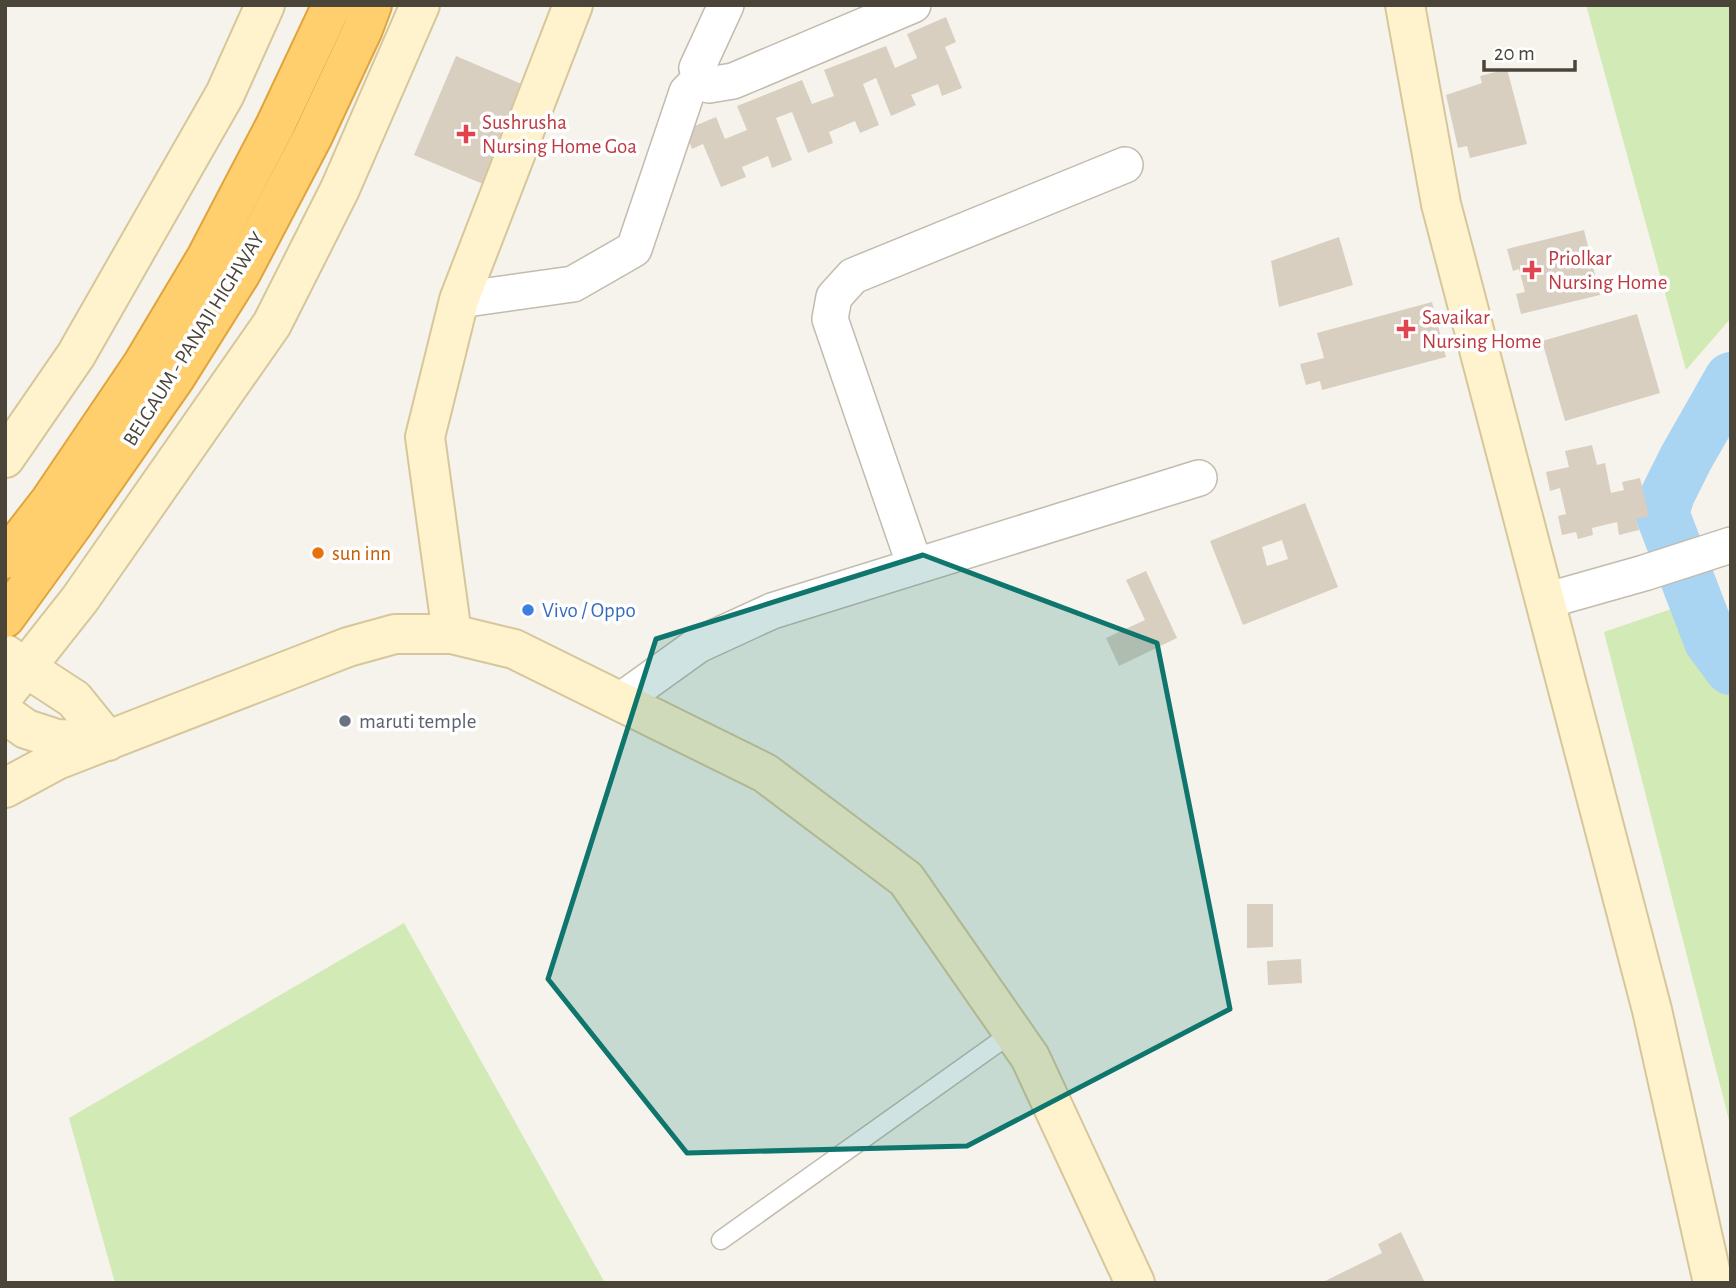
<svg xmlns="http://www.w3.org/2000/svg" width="1736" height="1288" viewBox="0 0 1736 1288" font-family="'Alegreya Sans',sans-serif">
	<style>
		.green { fill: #d2eab5 }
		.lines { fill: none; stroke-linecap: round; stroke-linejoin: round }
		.river { stroke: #a9d4f2; stroke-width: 54 }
		.building { fill: #d8cfc1; fill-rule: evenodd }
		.lane-casing { stroke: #c2bbae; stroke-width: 21 }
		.street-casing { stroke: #c2bbae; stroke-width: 38 }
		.secondary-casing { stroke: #d6c79b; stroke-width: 42 }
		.highway-casing { stroke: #e0a43c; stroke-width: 42 }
		.lane { stroke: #fff; stroke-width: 18 }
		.street { stroke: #fff; stroke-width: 35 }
		.secondary { stroke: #fff3cd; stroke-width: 38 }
		.highway { stroke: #ffcf6e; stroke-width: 38 }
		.marked { fill: #0f766e; fill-opacity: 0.2; stroke: #0f766e; stroke-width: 5; stroke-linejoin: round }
		.health-dot { fill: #e0444e; stroke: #fff; stroke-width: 2.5 }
		.food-dot { fill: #e8710a; stroke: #fff; stroke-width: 2.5 }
		.shop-dot { fill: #3f7fe0; stroke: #fff; stroke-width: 2.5 }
		.worship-dot { fill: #6b7280; stroke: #fff; stroke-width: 2.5 }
		.labels { text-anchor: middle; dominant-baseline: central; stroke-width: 7; stroke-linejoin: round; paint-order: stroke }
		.health-label { font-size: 21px; fill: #be3a42; stroke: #fff; text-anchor: start }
		.street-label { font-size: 21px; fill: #4b4439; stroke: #fff }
		.food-label { font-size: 21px; fill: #c56008; stroke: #fff; text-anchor: start }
		.shop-label { font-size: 21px; fill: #366cbe; stroke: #fff; text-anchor: start }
		.worship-label { font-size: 21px; fill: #5b616d; stroke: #fff; text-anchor: start }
	</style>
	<rect width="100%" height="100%" fill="#f6f3ec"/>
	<path class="green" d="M1586,5H1731V318L1686,370Z
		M1709,596L1731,656V1128L1604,632Z
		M404,923L605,1283H115L69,1118Z"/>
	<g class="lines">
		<path class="river" d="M1731,379L1686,458L1668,494L1662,513L1711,641L1731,668"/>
	</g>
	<path class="building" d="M946,17L956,42L945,47L962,88L942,96L938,84L911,95L916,105L891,116L876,78L863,84L879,125L860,133L855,121L829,132L833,143L808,153L792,112L776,118L792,160L772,168L768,156L742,167L746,177L721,187L703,144L692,149L685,130L716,117L725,139L747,130L737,106L802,80L812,104L834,96L824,70L886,46L895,68L917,58L907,34Z
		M456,56L524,85L483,184L414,155Z
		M1507,69L1527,144L1470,158L1467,146L1458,148L1446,95L1482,83L1480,76Z
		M1584,230L1600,295L1521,314L1516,294L1525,292L1519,269L1513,271L1507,249Z
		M1339,237L1353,285L1279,307L1271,261Z
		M1432,302L1446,357L1322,390L1320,381L1306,385L1300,364L1324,358L1317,333Z
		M1637,314L1660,393L1565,421L1542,341Z
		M1592,445L1597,465L1605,463L1611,493L1624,490L1622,482L1640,478L1649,516L1636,519L1639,530L1619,535L1617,522L1592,528L1593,535L1578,539L1576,532L1562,535L1558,516L1566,514L1560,488L1550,491L1546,472L1569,467L1565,451Z
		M1305,503L1338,587L1243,625L1210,541ZM1282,540L1288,559L1267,566L1262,547Z
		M1146,571L1177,638L1119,666L1106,638L1145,620L1126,580Z
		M1247,904H1273V947L1247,948Z
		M1301,959L1302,983L1268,985L1267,961Z
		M1401,1232L1425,1283H1321L1382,1253L1378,1244Z"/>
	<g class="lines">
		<defs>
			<path id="lane" d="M721,1240L1013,1032"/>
			<path id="street" d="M726,5L697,68L709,85L733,81L913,5
				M459,300L573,284L634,249L687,92L703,76
				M915,566L830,319L834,297L853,276L1125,165
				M1545,601L1644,573L1731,545
				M620,701L698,645L772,611L1199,478"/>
			<path id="secondary" d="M1405,5L1441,204L1652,1010L1713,1283
				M5,458L76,355L225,94L265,5
				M452,634L425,437L459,300L573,5
				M5,654L74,699L108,741
				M5,694L80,599L272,324L340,189L420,5
				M5,714L26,729L57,739L99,741
				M5,788L57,760L348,647L395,634H452L514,649L765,773L906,879L1030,1057L1135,1283"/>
			<path id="highway" d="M5,559L50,501L142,365L206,258L275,126L332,5
				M5,618L74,523L175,378L241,273L312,138L363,29L372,5"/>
		</defs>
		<use href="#lane" class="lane-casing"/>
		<use href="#street" class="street-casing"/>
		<use href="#secondary" class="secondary-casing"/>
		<use href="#highway" class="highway-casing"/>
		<use href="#lane" class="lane"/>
		<use href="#street" class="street"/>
		<use href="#secondary" class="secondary"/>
		<use href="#highway" class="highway"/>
	</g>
	<path class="marked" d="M923,555L1157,643L1230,1009L967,1146L687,1153L548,979L656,639Z"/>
	<g class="health-dot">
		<path d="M462.5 123.5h7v7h7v7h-7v7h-7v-7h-7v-7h7z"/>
		<path d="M1528.5 259.5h7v7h7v7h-7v7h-7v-7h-7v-7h7z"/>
		<path d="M1402.5 318.5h7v7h7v7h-7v7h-7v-7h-7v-7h7z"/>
	</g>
	<circle class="food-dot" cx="318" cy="553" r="7"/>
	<circle class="shop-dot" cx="528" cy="610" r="7"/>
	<circle class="worship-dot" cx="345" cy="721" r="7"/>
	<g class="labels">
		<g class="health-label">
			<text x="482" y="122">Sushrusha<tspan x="482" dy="24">Nursing Home Goa</tspan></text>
			<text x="1548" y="258">Priolkar<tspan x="1548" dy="24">Nursing Home</tspan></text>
			<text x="1422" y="317">Savaikar<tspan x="1422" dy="24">Nursing Home</tspan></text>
		</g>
		<g class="street-label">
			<text transform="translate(194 339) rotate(-58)">BELGAUM - PANAJI HIGHWAY</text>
		</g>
		<g class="food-label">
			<text x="332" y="553">sun inn</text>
		</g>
		<g class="shop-label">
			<text x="542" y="610">Vivo / Oppo</text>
		</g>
		<g class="worship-label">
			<text x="359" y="721">maruti temple</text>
		</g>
	</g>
	<rect width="1736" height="1288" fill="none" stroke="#4b4439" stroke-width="14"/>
	<path d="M1484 60v10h91v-10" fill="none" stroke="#4b4439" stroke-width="3.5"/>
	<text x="1494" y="60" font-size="21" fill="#4b4439" stroke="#ffffff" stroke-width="5" paint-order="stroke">20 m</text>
</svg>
